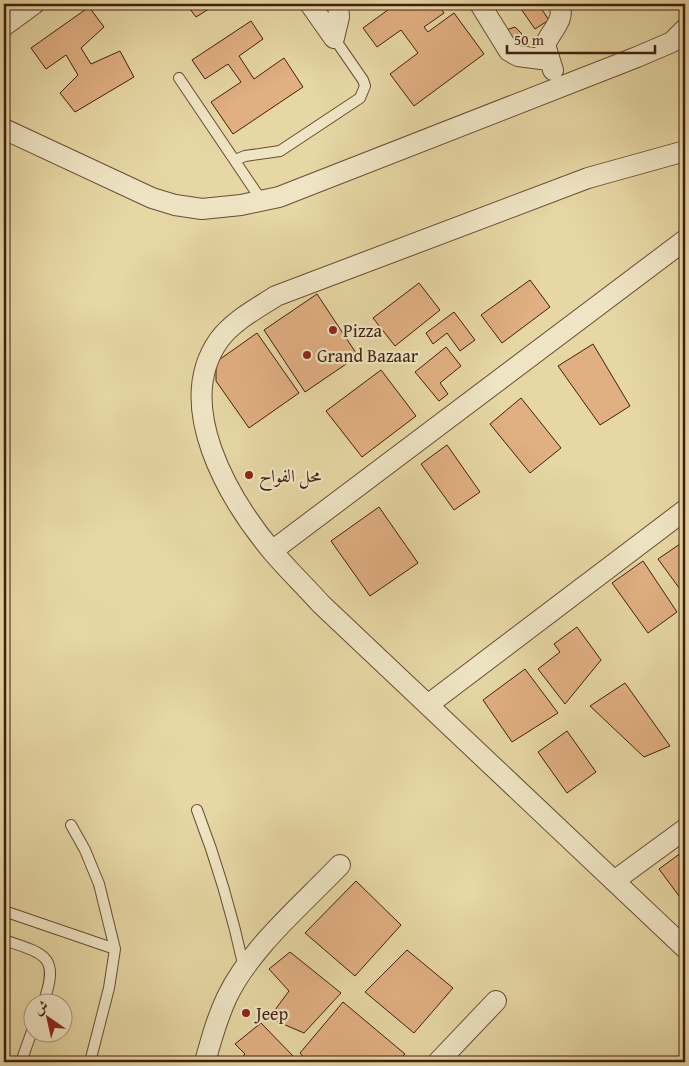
<svg xmlns="http://www.w3.org/2000/svg" width="689" height="1066" viewBox="0 0 689 1066" font-family="'Gentium Book Plus',Amiri,serif">
	<style>
		.building { fill: #e0af82; stroke: #411e0f }
		.lines { fill: none; stroke-linecap: round; stroke-linejoin: round }
		.lane-casing { stroke: #6a4c34; stroke-width: 12 }
		.street-casing { stroke: #6a4c34; stroke-width: 22 }
		.lane { stroke: #efe5c4; stroke-width: 10 }
		.street { stroke: #efe5c4; stroke-width: 20 }
		.poi-dot { fill: #8f2418; stroke: #efe5c4; stroke-width: 2 }
		.labels { text-anchor: middle; dominant-baseline: central; stroke-width: 4.5; stroke-linejoin: round; paint-order: stroke }
		.poi-label { font-size: 18px; fill: #411e0f; stroke: #efe5c4; text-anchor: start }
	</style>
	<rect width="100%" height="100%" fill="#e6d7a4"/>
	<filter id="stains"><feTurbulence type="fractalNoise" baseFrequency=".004" numOctaves="4"/><feColorMatrix values="0 0 0 0 .2 0 0 0 0 .09 0 0 0 0 .02 0 0 0 .5 -.17"/></filter>
	<radialGradient id="worn" r=".72"><stop offset=".6" stop-color="#630" stop-opacity="0"/><stop offset="1" stop-color="#630" stop-opacity=".3"/></radialGradient>
	<path class="building" d="M186,4H217L196,17Z
		M396,4H438L444,13L424,27L428,32L454,13L484,54L414,106L390,74L418,53L401,30L377,47L363,28Z
		M529,4H538L549,20L535,29L521,9Z
		M89,7L104,27L81,48L91,64L120,51L134,77L75,112L60,93L78,75L66,55L46,69L31,48Z
		M251,21L263,39L239,56L254,79L284,58L303,87L233,134L211,102L241,82L228,64L205,79L192,60Z
		M515,27L522,34L514,40L506,30Z
		M530,280L550,307L502,343L481,315Z
		M419,283L440,310L395,346L373,318Z
		M317,294L358,356L305,392L264,330Z
		M454,312L475,340L460,351L447,333L433,344L426,333Z
		M257,333L299,393L249,428L216,381V362Z
		M593,344L630,406L600,425L558,366Z
		M446,347L461,366L440,383L448,394L439,401L415,372Z
		M381,370L416,416L362,457L326,411Z
		M521,398L561,448L530,473L490,424Z
		M447,445L480,492L454,510L421,464Z
		M379,507L418,563L370,596L331,541Z
		M680,544L685,552V596L658,559Z
		M643,561L677,612L648,633L612,583Z
		M577,627L601,660L565,704L538,669L560,652L554,644Z
		M525,669L558,713L512,742L483,700Z
		M625,683L670,746L644,757L590,706Z
		M567,731L596,772L567,793L538,752Z
		M685,850V904L659,869Z
		M356,881L401,925L355,976L305,933Z
		M407,950L453,988L414,1033L365,992Z
		M290,952L341,993L304,1033L269,1018L289,991L269,969Z
		M343,1002L405,1054L397,1062H308L300,1053Z
		M261,1023L294,1057L288,1062H237L245,1054L235,1044Z"/>
	<g class="lines">
		<defs>
			<path id="lane" d="M179,78L262,201
				M235,160L245,156L280,151L360,98L365,86L363,80L334,38
				M197,810C217,862 232,913 244,968
				M71,825L85,850L99,884L115,949L109,988L90,1062
				M4,911L115,949
				M4,940C46,954 60,956 43,1004
				M21,1062L32,1031"/>
			<path id="street" d="M310,4L334,38
				M480,4L509,51L518,56L549,60
				M4,26L34,4
				M334,38L339,17L338,4
				M553,70L545,45C551,30 566,20 559,4
				M4,129L152,198L175,205L202,209L241,205L279,197L637,57L672,42L685,29
				M685,151L588,178L276,296C256,309 233,321 219,340C173,405 228,498 272,551C287,569 305,586 321,604L685,948
				M272,551L685,240
				M429,704L685,510
				M614,881L685,829
				M205,1062C211,1040 217,1018 227,997C251,947 303,904 340,865
				M438,1062L496,1001"/>
		</defs>
		<use href="#lane" class="lane-casing"/>
		<use href="#street" class="street-casing"/>
		<use href="#lane" class="lane"/>
		<use href="#street" class="street"/>
	</g>
	<g class="poi-dot">
		<circle cx="333" cy="330" r="5"/>
		<circle cx="307" cy="355" r="5"/>
		<circle cx="249" cy="475" r="5"/>
		<circle cx="246" cy="1013" r="5"/>
	</g>
	<g class="labels">
		<g class="poi-label">
			<text x="343" y="330">Pizza</text>
			<text x="317" y="355">Grand Bazaar</text>
			<text x="259" y="475">محل الفواح</text>
			<text x="256" y="1013">Jeep</text>
		</g>
	</g>
	<rect width="689" height="1066" fill="none" stroke="#e6d7a4" stroke-width="20"/>
	<rect x="5" y="5" width="679" height="1056" fill="none" stroke="#411e0f" stroke-width="2.5"/>
	<rect x="10" y="10" width="669" height="1046" fill="none" stroke="#411e0f"/>
	<g transform="translate(48 1018) rotate(326)"><circle r="24" fill="#efe5c4" stroke="#a9957c"/>
	<path d="M0-4L9 19L0 12L-9 19Z" fill="#8f2418"/>
	<text y="-8" font-size="14" font-weight="bold" text-anchor="middle" fill="#411e0f">ش</text>
	</g>
	<path d="M507 45v8h148v-8" fill="none" stroke="#411e0f" stroke-width="2.5"/>
	<text x="514" y="45" font-size="15" fill="#411e0f" stroke="#efe5c4" stroke-width="4" paint-order="stroke">50 m</text>
	<rect width="100%" height="100%" filter="url(#stains)"/>
	<rect width="100%" height="100%" fill="url(#worn)"/>
</svg>
